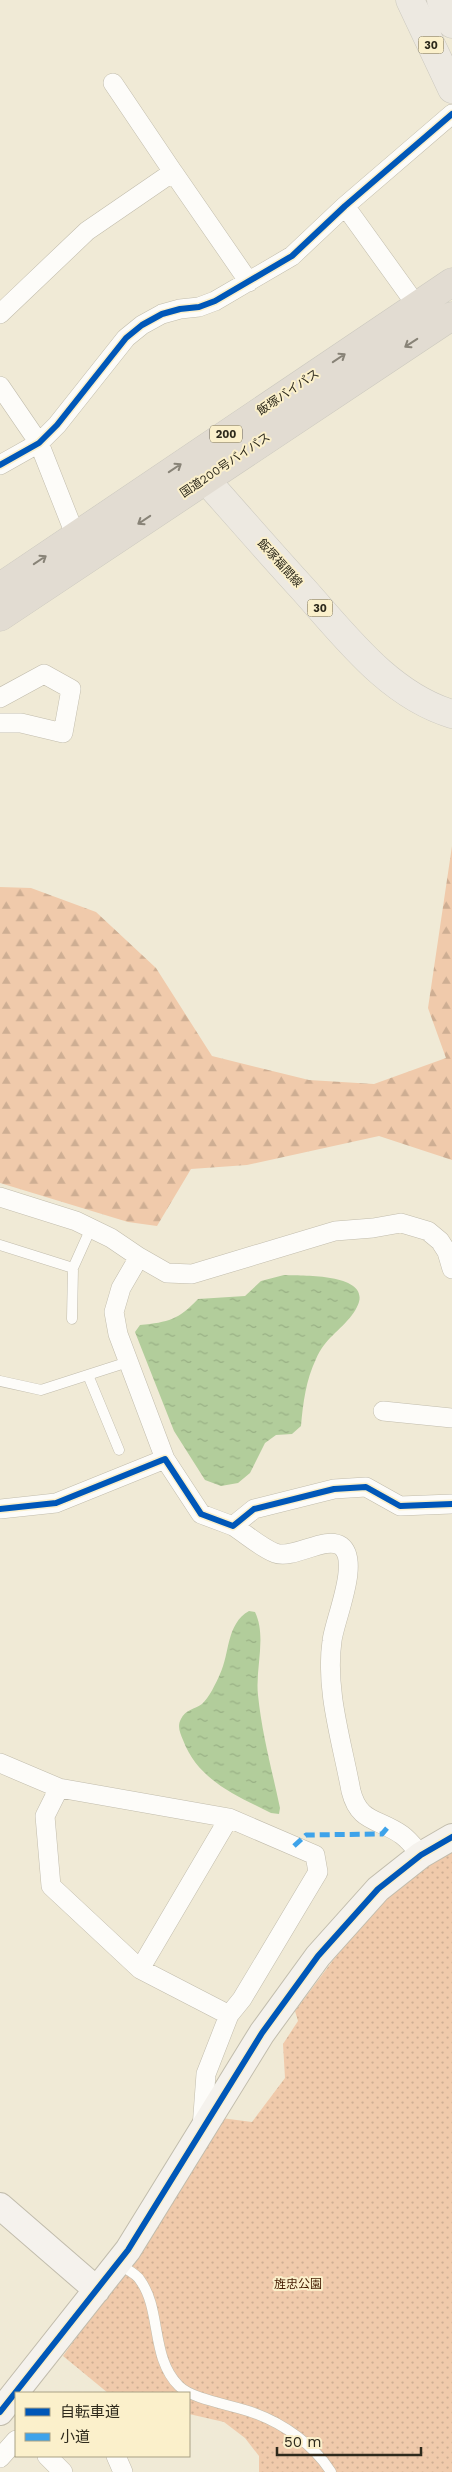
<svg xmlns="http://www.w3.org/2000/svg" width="452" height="2472" viewBox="0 0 452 2472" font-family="'Work Sans','Noto Sans JP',sans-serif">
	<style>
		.grass { fill: url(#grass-dots) }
		.forest { fill: url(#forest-firs) }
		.water { fill: url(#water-ripples) }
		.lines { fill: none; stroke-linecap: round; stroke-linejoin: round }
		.lane-casing { stroke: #c1bcac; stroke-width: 11 }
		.street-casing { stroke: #c1bcac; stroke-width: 20 }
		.secondary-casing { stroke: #c1bcac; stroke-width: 28 }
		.primary-casing { stroke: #ccc9bf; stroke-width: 29 }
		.highway-casing { stroke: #ccc9bf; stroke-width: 29 }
		.lane { stroke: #fdfcf9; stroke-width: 10 }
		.street { stroke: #fdfcf9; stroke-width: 19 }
		.secondary { stroke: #f5f2ed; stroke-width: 26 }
		.primary { stroke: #ede9e1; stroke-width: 28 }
		.highway { stroke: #e2dcd2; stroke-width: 28 }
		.quiet { stroke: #3ea3ea; stroke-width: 5; stroke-dasharray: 10 5; stroke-linecap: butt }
		.cycleway-casing { stroke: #fbf0cb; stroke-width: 9 }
		.cycleway { stroke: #0057b8; stroke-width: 6 }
		.oneway { stroke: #888377 }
		.labels { text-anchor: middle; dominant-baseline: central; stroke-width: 4; stroke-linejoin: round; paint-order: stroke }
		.shield { fill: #fbf0cb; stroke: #6c6550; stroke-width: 1 }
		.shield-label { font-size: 11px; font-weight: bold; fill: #2e2a1c }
		.street-label { font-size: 12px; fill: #2e2a1c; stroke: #fbf0cb }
		.park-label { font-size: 12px; fill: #451c00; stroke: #fbf0cb }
	</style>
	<defs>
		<pattern id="grass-dots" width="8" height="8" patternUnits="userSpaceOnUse" patternTransform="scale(1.25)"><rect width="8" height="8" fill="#f0caab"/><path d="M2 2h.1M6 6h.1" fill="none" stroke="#ceae93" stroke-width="1.8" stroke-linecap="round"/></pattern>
		<pattern id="forest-firs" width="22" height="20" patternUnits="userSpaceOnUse" patternTransform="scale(1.25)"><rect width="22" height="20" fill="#f0caab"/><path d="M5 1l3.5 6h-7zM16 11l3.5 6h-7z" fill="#ceae93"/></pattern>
		<pattern id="water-ripples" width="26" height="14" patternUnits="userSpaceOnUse" patternTransform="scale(1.25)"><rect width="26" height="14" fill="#b2cd9b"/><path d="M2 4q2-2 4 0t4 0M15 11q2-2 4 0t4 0" fill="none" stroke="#99b085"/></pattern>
	</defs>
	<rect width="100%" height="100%" fill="#f0ead6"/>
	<path class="grass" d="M452,1844V2472H259V2456L245,2438L224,2422L189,2414V2393H108L63,2356L137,2253L221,2118L252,2122L285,2078L283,2044L298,2021L295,2011L334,1959L393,1889Z"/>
	<path class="forest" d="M452,846V1160L379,1136L247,1165L191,1169L157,1226L128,1222L0,1183V887L31,888L96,912L156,968L212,1056L309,1080L374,1084L446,1058L428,1008Z"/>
	<path class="water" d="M284,1275C306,1276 384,1273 352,1315C340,1331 325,1338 316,1359C306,1380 303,1403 301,1426L292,1434L276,1435L265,1443L250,1473L238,1483L221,1486L205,1480L174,1431L135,1332L140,1325C169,1322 178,1320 198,1299L245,1296L261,1281Z
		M249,1611L255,1612C267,1637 255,1668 258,1695C262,1734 272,1770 280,1808L279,1814L271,1813C235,1795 198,1780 183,1740C180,1733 177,1726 181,1719C185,1710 195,1709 202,1704C209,1698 216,1683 220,1674C230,1653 226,1624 249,1611Z"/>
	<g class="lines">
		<defs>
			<path id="lane" d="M0,1245L73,1268L91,1228
				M72,1319L73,1268
				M88,1375L119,1450
				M0,1381L41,1390L128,1362
				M119,2264C125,2269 136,2273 140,2280C162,2310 150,2357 179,2386C193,2400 234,2405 254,2413C284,2424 314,2445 331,2472"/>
			<path id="street" d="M113,83L173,172
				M345,206L417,306
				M0,314L87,231L173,172L249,282
				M0,386L39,443L80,547
				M0,465L39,443L57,425L126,338L142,325L162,314L180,309L199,307L215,301L292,256L345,206L452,114
				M0,698L44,674L71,689L63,733L21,723H0
				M0,1197L76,1221L111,1238L139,1257L121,1288L114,1312L118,1334L165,1459
				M139,1257L167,1273L192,1274L335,1231L373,1228L401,1223L428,1231L440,1241L447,1252L452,1269
				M383,1411L452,1418
				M0,1509L56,1503L165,1459L201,1514L233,1526L254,1509L334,1489L366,1487L400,1506L452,1504
				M233,1526C246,1534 260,1547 275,1553C294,1560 325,1535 341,1546C361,1561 334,1621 332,1641C325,1690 342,1742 351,1791C359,1823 378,1818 402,1835C409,1840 415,1848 421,1855
				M0,1763L59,1788L229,1818L315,1855L318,1872L242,1999L229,2015L206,2074L202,2128
				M59,1788L45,1816L51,1886L140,1969L229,2015
				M140,1969L229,1818
				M47,2456L63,2472
				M116,2456L123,2472
				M0,2458L16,2440"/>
			<path id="secondary" d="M0,2206L97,2290
				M0,2412L128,2250L262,2033L318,1956L378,1889L421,1855L452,1837"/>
			<path id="primary" d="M410,0L452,89
				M441,0L452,24
				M205,479C238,516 270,553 303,589C346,637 389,695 452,714"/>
			<path id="highway" d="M0,587L452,282
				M0,617L452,316"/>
		</defs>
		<use href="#lane" class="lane-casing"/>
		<use href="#street" class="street-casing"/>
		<use href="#secondary" class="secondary-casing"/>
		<use href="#primary" class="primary-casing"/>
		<use href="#highway" class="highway-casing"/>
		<use href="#lane" class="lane"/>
		<use href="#street" class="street"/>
		<use href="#secondary" class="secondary"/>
		<use href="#primary" class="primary"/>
		<use href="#highway" class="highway"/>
		<path class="quiet" d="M294,1846L306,1835L382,1834L388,1827"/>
		<defs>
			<path id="cycleway" d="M0,465L39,443L57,425L126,338L142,325L162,314L180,309L199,307L215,301L292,256L345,206L452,114
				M0,1509L56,1503L165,1459L201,1514L233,1526L254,1509L334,1489L366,1487L400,1506L452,1504
				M0,2412L128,2250L262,2033L318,1956L378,1889L421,1855L452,1837"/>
		</defs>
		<use href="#cycleway" class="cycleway-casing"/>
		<use href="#cycleway" class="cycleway"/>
	</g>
	<defs><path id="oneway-shaft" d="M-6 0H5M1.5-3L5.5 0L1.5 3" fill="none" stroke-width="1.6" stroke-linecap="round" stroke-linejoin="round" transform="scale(1.25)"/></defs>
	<g class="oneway">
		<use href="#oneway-shaft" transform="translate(411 343) rotate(147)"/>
		<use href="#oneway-shaft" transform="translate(339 358) rotate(-34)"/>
		<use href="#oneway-shaft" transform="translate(175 468) rotate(-34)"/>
		<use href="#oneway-shaft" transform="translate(144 520) rotate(146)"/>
		<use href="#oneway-shaft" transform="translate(40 560) rotate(-34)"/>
	</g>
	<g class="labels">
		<g class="shield">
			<rect x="418.5" y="36.5" width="25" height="17" rx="4"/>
			<rect x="210" y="425.5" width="32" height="17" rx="4"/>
			<rect x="307.5" y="599.5" width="25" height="17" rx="4"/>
		</g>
		<g class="shield-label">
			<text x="431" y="45">30</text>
			<text x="226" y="434">200</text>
			<text x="320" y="608">30</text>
		</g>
		<g class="street-label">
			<text transform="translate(288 392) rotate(-34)">飯塚バイパス</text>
			<text transform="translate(225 465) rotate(-34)">国道200号バイパス</text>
			<text transform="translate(280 563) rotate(48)">飯塚福間線</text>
		</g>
		<g class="park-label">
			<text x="298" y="2284">旌忠公園</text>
		</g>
	</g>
	<rect x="15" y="2392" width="175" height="65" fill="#fbf0cb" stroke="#a9a185"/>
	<rect x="25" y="2408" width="25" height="8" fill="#0057b8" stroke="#a9a185"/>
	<text x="60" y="2417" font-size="15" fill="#2e2a1c">自転車道</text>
	<rect x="25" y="2433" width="25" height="8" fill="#3ea3ea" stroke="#a9a185"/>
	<text x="60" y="2442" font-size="15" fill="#2e2a1c">小道</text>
	<path d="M277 2447v8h144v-8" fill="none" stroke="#2e2a1c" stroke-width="2.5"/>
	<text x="284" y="2447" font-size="15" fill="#2e2a1c" stroke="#fbf0cb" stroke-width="4" paint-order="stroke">50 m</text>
</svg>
